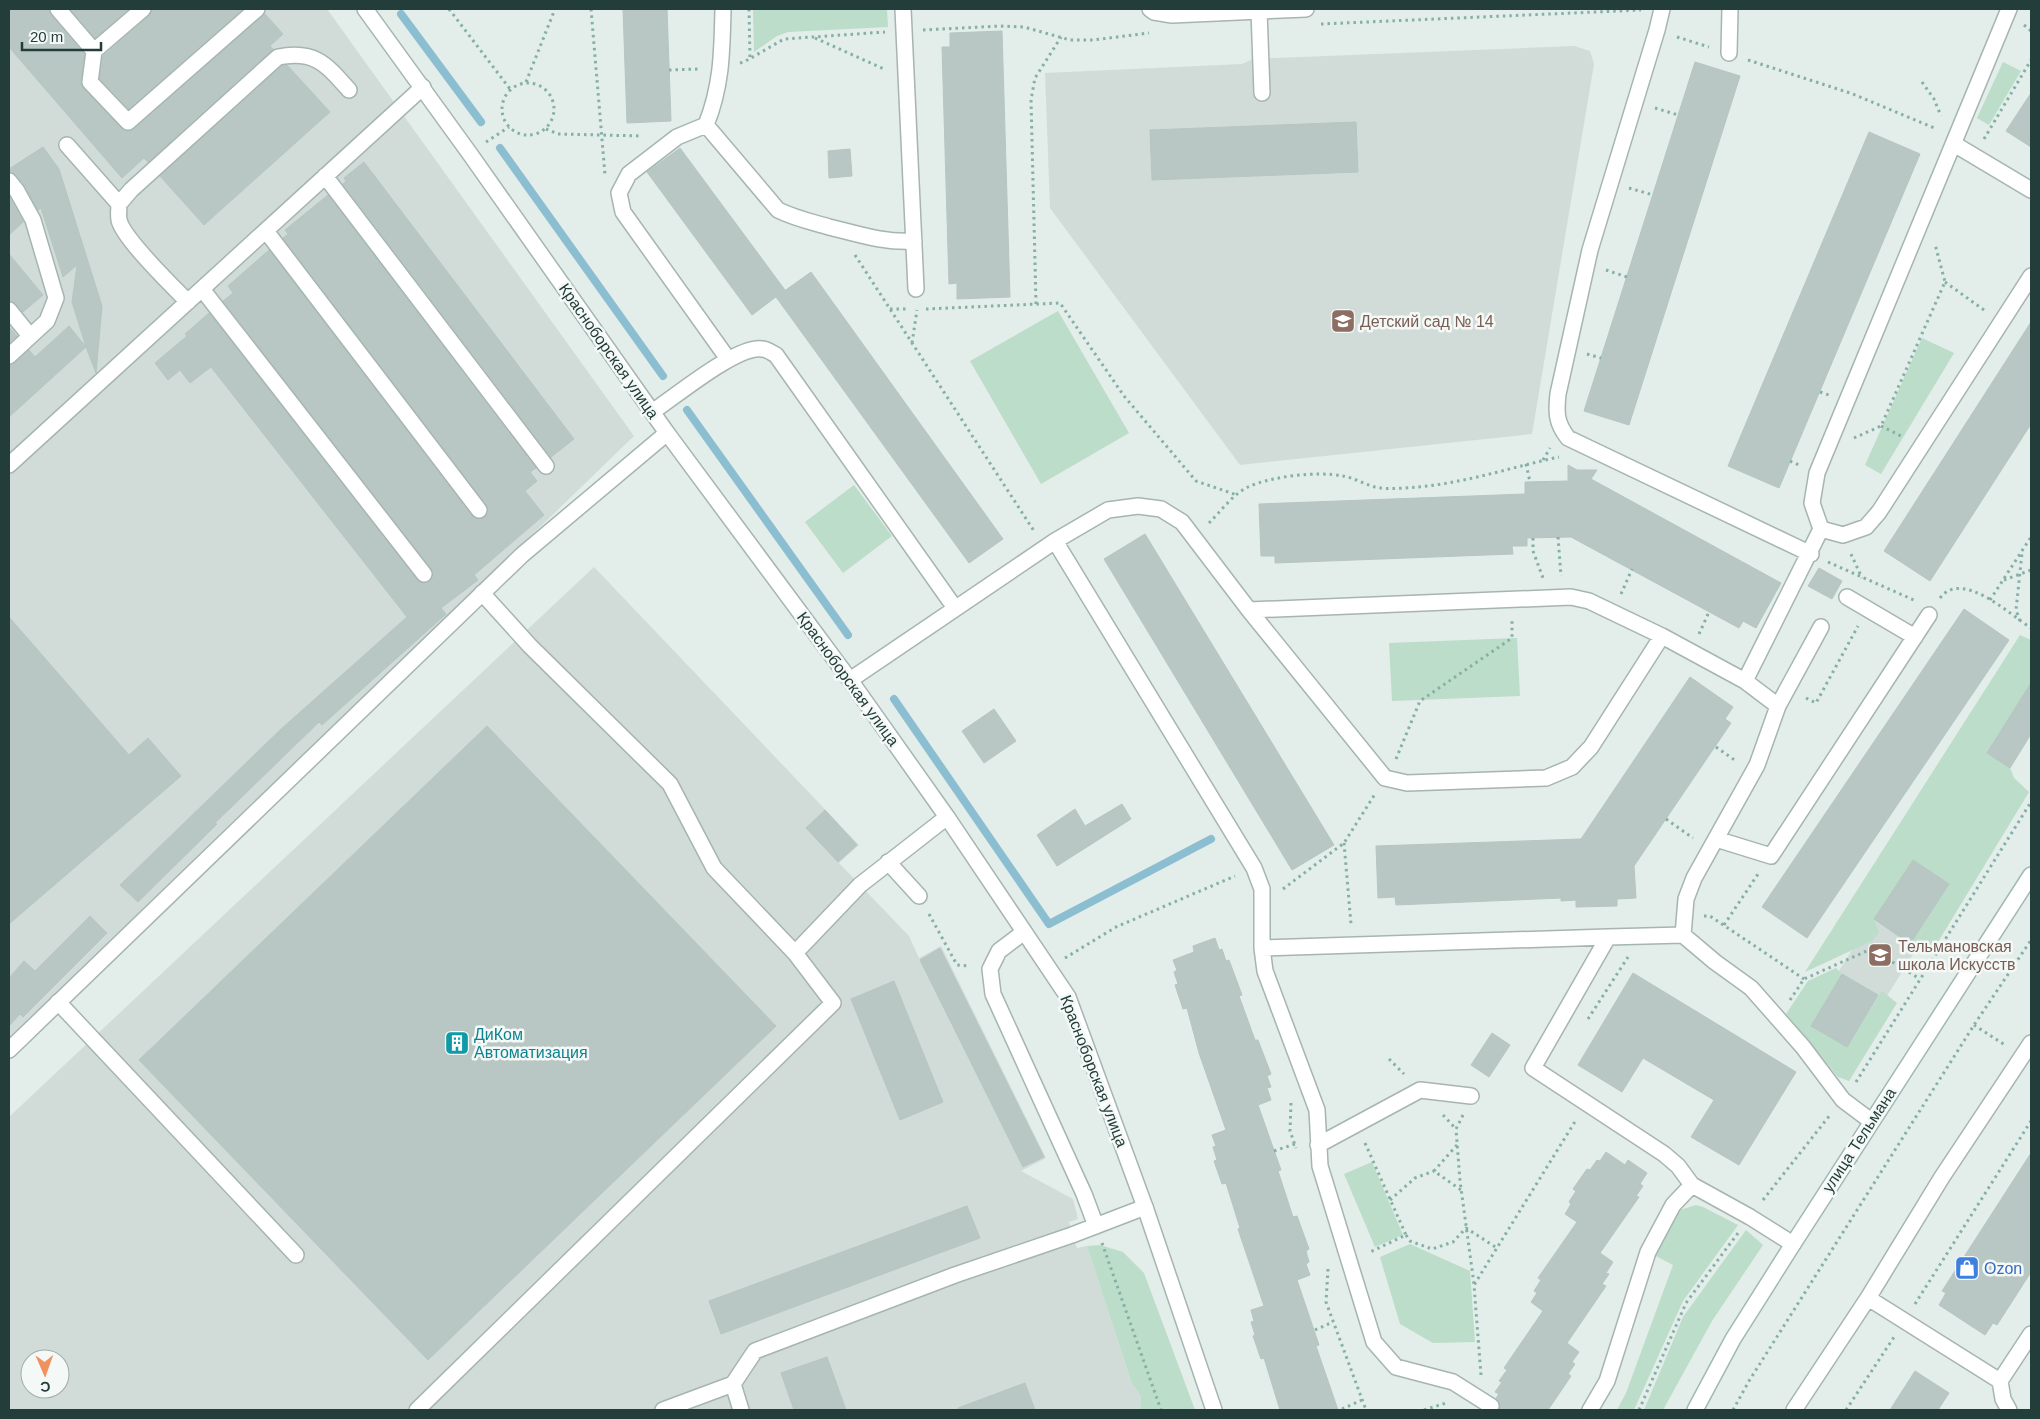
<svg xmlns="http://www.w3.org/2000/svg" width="2040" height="1419" viewBox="0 0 2040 1419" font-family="Helvetica,sans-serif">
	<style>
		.built { fill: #d1dcd9; fill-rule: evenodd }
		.green { fill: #bcddc9 }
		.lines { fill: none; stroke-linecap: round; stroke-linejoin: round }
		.stream { stroke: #8cbed1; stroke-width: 8 }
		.building { fill: #b8c7c3; stroke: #b5c6c1 }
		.service-casing { stroke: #a6b5b1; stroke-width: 18 }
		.minor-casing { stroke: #a6b5b1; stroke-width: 18 }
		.tertiary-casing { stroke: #a6b5b1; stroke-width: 18 }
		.secondary-casing { stroke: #a1b8b3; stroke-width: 18 }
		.path { stroke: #84b0a7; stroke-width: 3; stroke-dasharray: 2.5 4; stroke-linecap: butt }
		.service { stroke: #fff; stroke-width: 15 }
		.minor { stroke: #fff; stroke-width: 15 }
		.tertiary { stroke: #fff; stroke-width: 15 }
		.secondary { stroke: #fff; stroke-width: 15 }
		.labels { text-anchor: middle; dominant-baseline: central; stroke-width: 5; stroke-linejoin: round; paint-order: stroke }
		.education-label { font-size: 16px; fill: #785e54; stroke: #f4f9f7; text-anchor: start }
		.street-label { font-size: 16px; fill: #233e3a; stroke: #f4f9f7 }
		.culture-label { font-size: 16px; fill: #0d838f; stroke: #f4f9f7; text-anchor: start }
		.shop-label { font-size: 16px; fill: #366cbe; stroke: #f4f9f7; text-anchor: start }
	</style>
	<rect width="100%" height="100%" fill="#e3ede9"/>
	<path class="built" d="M9,9H327L634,436L9,1041Z
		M1574,46L1590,51L1594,64L1532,434L1240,465L1050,208L1045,73L1242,64L1253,59Z
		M594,567L859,845L839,863L909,936L919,958L941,946L1046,1158L1021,1171L1073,1199L1078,1219L1069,1222L1072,1235L1077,1248L1087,1246L1132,1384L1139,1392L1142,1403L1139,1410H9V1117ZM30,1359H60V1389H30Z
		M1912,853L1958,882L1849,1057L1803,1029Z"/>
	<path class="green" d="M753,9H887L888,27L788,32L777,36L754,52Z
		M2003,62L2021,71L1989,125L1977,118Z
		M1058,311L1129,433L1041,484L970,361Z
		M1922,338L1954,353L1881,474L1865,465Z
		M854,485L892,536L843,573L805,522Z
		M2020,635L2031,640V705L2022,699L2010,768L2014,778L2029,792L1935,947L1926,951L1910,944L1949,884L1913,860L1874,919L1879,932L1872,941L1805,972Z
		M1517,638L1520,696L1392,701L1389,643Z
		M1836,968L1842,974L1811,1026L1847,1047L1882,991L1897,1003L1849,1081L1838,1077L1786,1014L1808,981Z
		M1372,1162L1403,1235L1375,1247L1344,1174Z
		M1696,1205L1703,1207L1738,1225L1683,1301L1634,1410H1617L1626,1393L1673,1265L1654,1255L1680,1210Z
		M1746,1230L1763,1245L1712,1321L1663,1410H1644L1683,1317Z
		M1410,1244L1470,1271L1475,1342L1433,1343L1400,1324L1380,1257Z
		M1100,1245L1123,1252L1144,1273L1195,1410H1139C1144,1399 1140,1393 1132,1384L1087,1246Z"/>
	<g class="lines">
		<path class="stream" d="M401,14L481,122
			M500,148L663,376
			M687,410L848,635
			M894,699L1049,924L1211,839"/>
	</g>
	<path class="building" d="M9,9H49L51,15L84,54L81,81L83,88L126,131L134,129L265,14L283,34L270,46L273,49L148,162L144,158L122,178L9,47Z
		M70,9H129L95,38Z
		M152,9H243L129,109L100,79L103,56L149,16Z
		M623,9H667L671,121L627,123Z
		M1002,31L1010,297L957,299V283L949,284L942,47H950V33Z
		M1695,62L1740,76L1629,425L1584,411Z
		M287,65L330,112L204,225L160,176L282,66Z
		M2031,93V147L2006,131Z
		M1356,122L1358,172L1152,180L1150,130Z
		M1869,132L1920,154L1779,488L1728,466Z
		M43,147L59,169L102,306L96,373L86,347L9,417V365L15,363L29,350L35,357L69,326L86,347L72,302L77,265L63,277L41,208L38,210L25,186L16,175L9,172V169Z
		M680,148L785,290L752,315L647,172Z
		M850,149L852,176L829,178L828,151Z
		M364,162L574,439L551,457L343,184L346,181L344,178Z
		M328,195L536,468L530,472L537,481L525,491L544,515L474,575L478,580L441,608L446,614L322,725L319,722L215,823L217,824L138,902L120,885L280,730L407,617L211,367L190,383L180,370L168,380L155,363L187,336L185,334L209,313L417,580L425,583L430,581L433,573L431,568L223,301L233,293L228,286L269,250L472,516L481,519L488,513L486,504L283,238L288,234L285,230Z
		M9,196L23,222L9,235Z
		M9,254L43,295L23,312L16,304L9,301Z
		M811,272L1003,539L969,563L776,297Z
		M2031,322V424L1930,581L1884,551Z
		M9,327L17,336L9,343Z
		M1568,465L1577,470H1597L1591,479L1781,583L1756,628L1743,621L1739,628L1571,537L1527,538V546H1512L1513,554L1275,563V556H1261L1259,504L1525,494V482L1568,481Z
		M1145,534L1334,845L1292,870L1104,559Z
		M1819,568L1842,581L1832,599L1808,586Z
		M1964,609L2009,640L1807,938L1762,907Z
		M9,617L129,755L148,738L181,776L9,924Z
		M1690,677L1733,707L1725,719L1731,723L1634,866L1636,898L1617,899V906L1576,907V900L1561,901V898L1396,905L1395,897L1378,898L1376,846L1581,839Z
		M2031,683V734L2010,768L1987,753Z
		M994,709L1016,741L984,763L962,731Z
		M487,726L776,1026L428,1360L139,1060Z
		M1122,804L1131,819L1057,866L1037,835L1075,809L1085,826Z
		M825,810L857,845L838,862L806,828Z
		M1913,860L1949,884L1910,944L1874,919Z
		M90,916L107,933L23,1017L20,1014L9,1026V978L24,961L35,971Z
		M1215,938L1219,950L1222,949L1226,961L1229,960L1242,995L1239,996L1255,1040H1258L1271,1074L1267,1076L1271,1087L1267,1088L1271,1100L1258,1105L1281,1170L1278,1171L1293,1217L1297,1216L1309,1249L1306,1251L1309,1262L1306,1264L1310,1275L1297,1280L1319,1345L1316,1346L1338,1410H1280L1264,1358L1261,1359L1253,1336L1255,1335L1251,1322L1254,1321L1251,1310L1264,1306L1238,1229L1240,1228L1226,1183L1222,1184L1214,1161L1217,1160L1213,1147L1216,1146L1212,1135L1226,1130L1199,1053L1187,1008L1183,1009L1175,985L1178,984L1174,972L1177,970L1173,960L1194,952L1193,946Z
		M940,948L1044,1157L1023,1167L920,960Z
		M1633,973L1796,1072L1739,1165L1691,1137L1714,1100L1643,1058L1622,1092L1578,1065Z
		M1842,974L1878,995L1847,1047L1811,1026Z
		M894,981L943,1102L900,1120L851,999Z
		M1492,1033L1510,1045L1489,1077L1471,1065Z
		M1606,1152L1625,1165L1628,1160L1647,1173L1640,1184L1643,1186L1636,1196L1639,1197L1600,1253L1613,1262L1606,1273L1609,1274L1602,1284L1606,1286L1567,1343L1579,1352L1572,1362L1575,1364L1568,1374L1571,1376L1548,1410H1499V1402L1496,1398L1499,1394L1495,1392L1502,1382L1499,1381L1507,1370L1504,1368L1543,1311L1531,1302L1537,1293L1534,1291L1541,1280L1538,1278L1577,1222L1565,1214L1571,1204L1569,1202L1576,1191L1573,1189L1587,1169L1590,1170L1597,1160L1600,1161Z
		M2031,1153V1272L1997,1325L1993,1323L1985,1335L1939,1305L1946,1293L1942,1291Z
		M967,1206L980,1238L721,1334L709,1301Z
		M827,1357L846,1410H794L781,1373Z
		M1915,1371L1949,1393L1938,1410H1890Z
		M1025,1383L1035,1410H958V1408Z"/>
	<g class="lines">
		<defs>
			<path id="service" d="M58,9L94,51L143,9
				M723,9C722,51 722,85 706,125L677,137L629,174L619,193L623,212L728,359
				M903,9L916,289
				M1150,9L1154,12L1172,15L1306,9
				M1662,9L1657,30L1590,250L1558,394C1556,412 1556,423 1568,438L1811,554
				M1259,11L1262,93
				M94,51L90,82L128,122L257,9
				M1729,53L1730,9
				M706,125L778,210C794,218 812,222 829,227C858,234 884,243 914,241
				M1954,144L2031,190
				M67,145L119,204
				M325,176L546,466
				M9,181L17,191L33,220L56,298L47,321L9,356
				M266,231L479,510
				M202,289L424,574
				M188,302C173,287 123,238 119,220C118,215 119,209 119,204L131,190L278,57C315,50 326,64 349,90
				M9,310L30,336
				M652,412C675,397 737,345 762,349C767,349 772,353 776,355L955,608
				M9,465L423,87
				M1821,529L1843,535L1866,527L1879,512L2031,276
				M1055,541L1254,868L1262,889V948L1265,971L1317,1110L1320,1166L1374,1342L1396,1367L1453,1382L1491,1406
				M1847,597L1915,637
				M1249,610L1385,778L1407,783L1546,778L1572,767L1591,747L1662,636
				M850,680L1055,541L1108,510L1138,506L1161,509L1182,522L1249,610L1571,597L1589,601L1662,636L1745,681L1778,706L1757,765L1694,878L1686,899L1683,935L1715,962L1751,988L1803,1047L1843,1100L1871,1121
				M1745,681L1821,529L1812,503L1817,473L2009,9
				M1778,706L1821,627
				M1716,839L1771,856L1929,615
				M888,862L919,896
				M1024,932L999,951L990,969L993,994L1084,1194L1096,1226
				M1683,935L1608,937L1533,1068L1664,1154L1678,1166L1692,1185L1750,1217L1793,1244
				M1262,948L1608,937
				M795,953L860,885L947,817
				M58,1002L296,1255
				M1318,1145L1420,1090L1471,1096
				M1868,1298L1942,1177L2031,1043
				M2000,1381L2003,1399L2009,1410
				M417,1410L833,1003L795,953L714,868L670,784L530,646L482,593
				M663,1410L733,1384
				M741,1410L733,1384L755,1351L955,1275L1072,1235L1145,1207
				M1590,1410L1607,1381L1648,1252L1673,1205L1692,1185
				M1794,1410L1868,1298L2000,1381L2031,1334"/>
			<path id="minor" d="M9,1050L522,555L667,433"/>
			<path id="tertiary" d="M365,9L470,154L667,433L850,680L947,817L1068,997L1145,1207L1214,1410"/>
			<path id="secondary" d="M1695,1410L1733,1339L1793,1244L2031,875"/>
		</defs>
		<use href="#service" class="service-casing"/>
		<use href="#minor" class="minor-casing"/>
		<use href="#tertiary" class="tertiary-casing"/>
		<use href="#secondary" class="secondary-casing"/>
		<path class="path" d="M449,9L510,89
			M591,9L605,175
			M749,9L750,59
			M1321,24L1641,10
			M2024,25L2031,31
			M923,30L1000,26L1024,27L1070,40H1093L1149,33
			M1677,37L1709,47
			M815,38L884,69
			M1748,60L1853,94L1937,129
			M740,63L744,62L784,39L885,32
			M669,70L699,69
			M526,82L555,9
			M1922,82L1934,99L1941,116
			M502 109a26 26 0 1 1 52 0a26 26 0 1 1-52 0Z
			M1655,108L1678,115
			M546,129L558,134L642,136
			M1984,139L2031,60
			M486,142L509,127
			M1629,188L1653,195
			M855,255L1034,531
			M1606,270L1627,277
			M1945,282L1984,310
			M1036,304L1031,100L1035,78L1061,37
			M890,309H909
			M926,309L1060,303L1124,396L1196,481L1237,495
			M912,343L917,310
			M1587,354L1601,358
			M1820,392L1829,395
			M1881,426L1903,437
			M1854,438L1881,426L1945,282L1935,244
			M1543,460L1550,448
			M1790,461L1799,465
			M1526,464L1530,482
			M1209,523C1221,511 1233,494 1248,487C1272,476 1318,471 1343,476C1354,478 1364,484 1375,487C1388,490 1404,488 1417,487C1466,483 1512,467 1559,457
			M1558,537L1561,576
			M1533,538V551L1543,578
			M1851,554L1862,578
			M1828,562L1916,601
			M2004,580L2031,570
			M1621,594L1632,569
			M1940,598C1962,569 2009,614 2031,628
			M1990,600L2031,537
			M2020,621L2016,610L2022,553
			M1699,634L1709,612
			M1806,698L1816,703L1858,626
			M1716,747L1736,761
			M1396,759L1420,701L1512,638V619
			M1666,819L1693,838
			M1344,843L1351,924
			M1283,889L1344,843L1375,794
			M929,914L957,965L970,966
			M1704,916H1710L1804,979
			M1724,925L1758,874
			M1065,958L1116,927L1235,876
			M1790,1000L1804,979L1871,949L1920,979
			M1588,1019L1628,957
			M1974,1025L2005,1045
			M1389,1059L1404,1074
			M1856,1082L2031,802
			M1291,1103L1290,1131L1296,1148
			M1443,1115L1456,1129
			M1463,1115L1456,1129L1460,1181L1474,1284
			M1365,1143L1406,1235L1368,1253
			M1457,1145L1434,1171L1461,1190
			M1274,1151L1295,1144
			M1390,1200L1415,1178L1434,1171
			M1763,1200L1830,1115
			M1406,1235L1410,1241L1432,1249L1453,1242L1466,1228L1497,1248
			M1102,1243L1161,1410
			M1328,1269L1326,1302L1366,1410
			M1915,1304L2031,1121
			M1315,1330L1333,1322
			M1481,1375L1474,1285L1576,1120
			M1342,1409L1362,1400
			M1424,1410L1446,1403
			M1639,1410L1686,1303L1738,1233
			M1733,1410L1749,1381L1974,1025L2031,940
			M1846,1410L1894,1337"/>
		<use href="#service" class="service"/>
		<use href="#minor" class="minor"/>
		<use href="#tertiary" class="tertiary"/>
		<use href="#secondary" class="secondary"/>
	</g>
	<defs>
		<symbol id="school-square" viewBox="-11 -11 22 22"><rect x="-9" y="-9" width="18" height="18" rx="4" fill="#8d6e63" stroke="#f4f9f7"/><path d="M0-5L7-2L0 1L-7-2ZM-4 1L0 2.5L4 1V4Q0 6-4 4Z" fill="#fff"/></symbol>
		<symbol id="building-square" viewBox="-11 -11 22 22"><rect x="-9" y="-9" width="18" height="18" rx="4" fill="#0f9aa8" stroke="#f4f9f7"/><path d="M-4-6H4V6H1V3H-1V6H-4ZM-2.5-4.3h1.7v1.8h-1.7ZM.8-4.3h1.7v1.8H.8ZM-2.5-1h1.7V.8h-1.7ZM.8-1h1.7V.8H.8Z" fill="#fff"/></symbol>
		<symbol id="shop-square" viewBox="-11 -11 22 22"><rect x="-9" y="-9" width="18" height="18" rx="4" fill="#3f7fe0" stroke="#f4f9f7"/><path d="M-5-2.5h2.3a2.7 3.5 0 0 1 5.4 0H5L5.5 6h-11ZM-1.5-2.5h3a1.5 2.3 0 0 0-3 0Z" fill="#fff"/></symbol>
	</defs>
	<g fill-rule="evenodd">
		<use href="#school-square" x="1329" y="307" width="28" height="28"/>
		<use href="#school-square" x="1866" y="941" width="28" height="28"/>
		<use href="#building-square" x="443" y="1029" width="28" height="28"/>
		<use href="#shop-square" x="1953" y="1254" width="28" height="28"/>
	</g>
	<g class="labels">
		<g class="education-label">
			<text x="1360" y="321">Детский сад № 14</text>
			<text x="1898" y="946">Тельмановская<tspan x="1898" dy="18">школа Искусств</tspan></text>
		</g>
		<g class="street-label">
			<text transform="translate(609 351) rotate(55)">Красноборская улица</text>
			<text transform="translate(848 679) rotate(54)">Красноборская улица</text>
			<text transform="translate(1094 1071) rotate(69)">Красноборская улица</text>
			<text transform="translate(1859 1140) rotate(-57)">улица Тельмана</text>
		</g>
		<g class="culture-label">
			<text x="474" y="1034">ДиКом<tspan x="474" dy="18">Автоматизация</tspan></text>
		</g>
		<g class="shop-label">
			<text x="1984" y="1268">Ozon</text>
		</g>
	</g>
	<rect width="2040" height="1419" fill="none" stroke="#233e3a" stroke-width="20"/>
	<g transform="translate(45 1374) rotate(178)"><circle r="24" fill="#f4f9f7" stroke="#a0aeab"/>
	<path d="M0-4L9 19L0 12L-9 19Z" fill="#f0925e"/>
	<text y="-8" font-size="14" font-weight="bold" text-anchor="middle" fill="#233e3a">С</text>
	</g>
	<path d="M22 42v8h79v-8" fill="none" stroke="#233e3a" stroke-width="2.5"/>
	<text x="30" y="42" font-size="15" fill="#233e3a" stroke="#f4f9f7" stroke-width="4" paint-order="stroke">20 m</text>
</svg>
